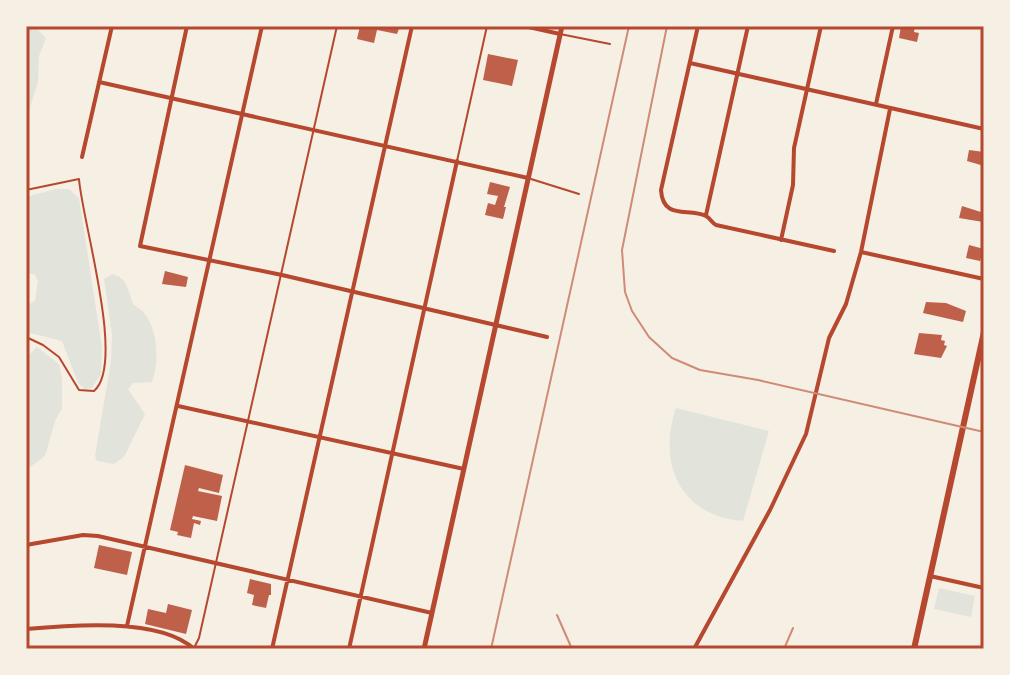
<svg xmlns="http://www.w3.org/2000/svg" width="1010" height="675" viewBox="0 0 1010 675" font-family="'PT Sans Narrow',sans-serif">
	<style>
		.green { fill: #e2e4dc }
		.building { fill: #bf614a }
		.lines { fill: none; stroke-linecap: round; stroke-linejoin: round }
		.service { stroke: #b5482f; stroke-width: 2 }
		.minor { stroke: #b5482f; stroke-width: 4 }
		.secondary { stroke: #b5482f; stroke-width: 5 }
		.primary { stroke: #b5482f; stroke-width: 6 }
		.rail { stroke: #cf8b77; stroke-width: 2 }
		.neatline { fill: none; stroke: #b5482f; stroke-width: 3 }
	</style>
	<rect width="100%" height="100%" fill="#f6efe4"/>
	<path class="green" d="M26,26L35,27L46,38L39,56L38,82L30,107L26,137Z
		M56,189H69L79,198L102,347L101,374L92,388L85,389L78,383L62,341L26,332V306L35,301L38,281L35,275L26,272V197Z
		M113,274C130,280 127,292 134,305C159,318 160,360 152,382L133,383L128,389L145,414L124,457L114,464L97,461L95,456L111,361L112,335L104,279Z
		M37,347L59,364L62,379V408L55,421L45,456L26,470V358Z
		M676,408L769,431L743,521C680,516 657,463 676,408Z
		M939,588L975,596L971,617L934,609Z"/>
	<path class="building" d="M360,26H400L397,34L377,30L374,43L357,39Z
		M901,26H915L914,32L919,33L917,42L899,38Z
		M488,54L518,60L512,86L483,80Z
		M969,150L984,152V166L967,161Z
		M490,182L510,187L504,207H506L503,219L485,215L488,203L495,205L498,196L487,194Z
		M962,206L984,213L983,222L959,218Z
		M969,245L984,249L980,261L966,258Z
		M165,271L188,277L186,287L162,284Z
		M926,302L946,303L966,311L963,322L923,313Z
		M919,333L942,335L941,340L945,341L944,345L947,346L941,358L914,354Z
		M185,465L223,475L219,493L199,488L198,491L222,496L217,521L193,516L192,519L201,521L200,525L194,523L191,538L177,535L178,532L170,530Z
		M99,545L132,552L127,575L94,568Z
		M250,579L271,584V595H269L266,608L252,605L254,595L247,593Z
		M168,604L192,610L186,634L145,624L148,609L166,613Z"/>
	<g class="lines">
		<path class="service" d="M560,34L610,44
			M457,161L487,26
			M531,179L579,194
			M26,190L79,179C82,221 126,364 94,391L79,390L59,357L43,345L26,337
			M195,646L199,638L337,26"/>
		<path class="minor" d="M187,26L140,246L282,275L547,337
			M524,26L560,34
			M698,26L661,190C663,221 689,207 706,216C710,218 712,223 716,225L834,251
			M690,63L984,129
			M99,82L528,178
			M876,104L893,26
			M82,157L112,26
			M706,215L748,26
			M781,240L793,185L794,148L821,26
			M861,252L984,279
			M178,406L464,469
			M26,545L83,535L98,536L432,613
			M930,576L984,588
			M127,626L262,26
			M26,629C69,625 160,617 194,649
			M272,649L412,26
			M349,649L457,161
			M694,649L770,510L806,434L829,338L846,304L861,252L890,109"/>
		<path class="secondary" d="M424,649L562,26"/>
		<path class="primary" d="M914,649L984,332"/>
		<path class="rail" d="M667,26L622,250L625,292L632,311L649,337L672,358L700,370L758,380L984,432
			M557,615L572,649
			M491,649L629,26
			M784,649L793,628"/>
	</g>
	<rect width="1010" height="675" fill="none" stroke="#f6efe4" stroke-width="56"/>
	<rect x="28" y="28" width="954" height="619" class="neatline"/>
</svg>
